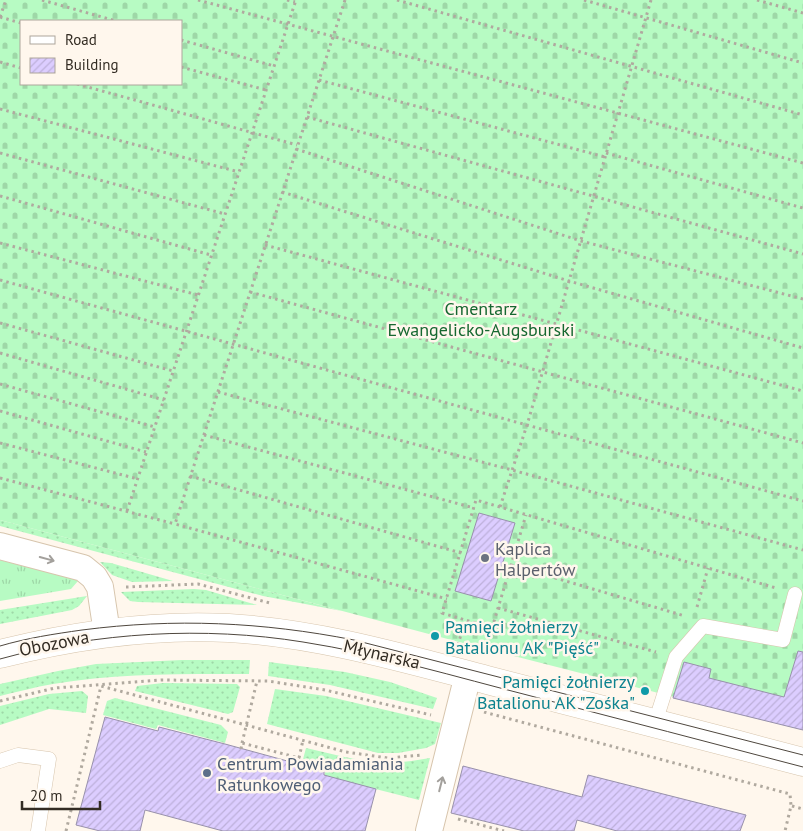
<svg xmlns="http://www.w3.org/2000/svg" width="803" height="831" viewBox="0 0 803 831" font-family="'PT Sans',sans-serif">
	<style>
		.grass { fill: url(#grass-dots) }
		.cemetery { fill: url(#cemetery-stones); fill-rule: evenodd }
		.park { fill: url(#park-tufts) }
		.building { fill: url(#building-hatch); stroke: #9891ab }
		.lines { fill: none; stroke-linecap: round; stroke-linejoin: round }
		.lane-casing { stroke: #d7c5ad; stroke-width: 15 }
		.street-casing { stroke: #d7c5ad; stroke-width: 28 }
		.secondary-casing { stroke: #d7c5ad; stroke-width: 29 }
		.path { stroke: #b0a99f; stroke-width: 3; stroke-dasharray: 2.5 4; stroke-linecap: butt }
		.lane { stroke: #fff; stroke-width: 14 }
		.street { stroke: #fff; stroke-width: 26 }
		.secondary { stroke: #fff; stroke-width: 28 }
		.tram { stroke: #4f473e; stroke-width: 1 }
		.oneway { stroke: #a3a09c }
		.worship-dot { fill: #6b7280; stroke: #fff7ed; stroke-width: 2 }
		.culture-dot { fill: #0f9aa8; stroke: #fff7ed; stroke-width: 2 }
		.service-dot { fill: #5c6f8a; stroke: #fff7ed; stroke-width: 2 }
		.labels { text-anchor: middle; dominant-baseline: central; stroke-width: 5; stroke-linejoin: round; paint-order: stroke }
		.park-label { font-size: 18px; fill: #166830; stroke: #fff7ed }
		.worship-label { font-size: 18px; fill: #5b616d; stroke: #fff7ed; text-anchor: start }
		.culture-label { font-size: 18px; fill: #0d838f; stroke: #fff7ed; text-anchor: start }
		.street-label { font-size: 18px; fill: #332c23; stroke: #fff7ed }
		.service-label { font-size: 18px; fill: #4e5e75; stroke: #fff7ed; text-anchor: start }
	</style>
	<defs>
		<pattern id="grass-dots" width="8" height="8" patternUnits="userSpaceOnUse" patternTransform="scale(1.25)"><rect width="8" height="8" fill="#b7fbc3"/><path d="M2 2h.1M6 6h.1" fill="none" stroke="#9ed7a7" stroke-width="1.8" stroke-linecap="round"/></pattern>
		<pattern id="cemetery-stones" width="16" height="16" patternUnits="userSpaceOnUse" patternTransform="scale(1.25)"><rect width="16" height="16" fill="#b7fbc3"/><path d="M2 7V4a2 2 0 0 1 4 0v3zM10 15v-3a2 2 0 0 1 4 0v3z" fill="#9ed7a7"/></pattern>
		<pattern id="park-tufts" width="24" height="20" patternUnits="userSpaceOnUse" patternTransform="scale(1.25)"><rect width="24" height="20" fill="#b7fbc3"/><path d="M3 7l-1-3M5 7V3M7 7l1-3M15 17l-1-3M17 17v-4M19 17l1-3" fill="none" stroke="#9ed7a7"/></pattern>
		<pattern id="building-hatch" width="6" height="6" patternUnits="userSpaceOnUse" patternTransform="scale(1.25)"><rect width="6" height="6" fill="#dccdff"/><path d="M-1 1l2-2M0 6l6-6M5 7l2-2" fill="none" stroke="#bdb0da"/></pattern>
	</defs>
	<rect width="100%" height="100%" fill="#fff7ed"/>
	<path class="grass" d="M0,520L342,611L263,596L0,526Z
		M100,562L111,563L173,581L132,582L112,575Z
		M194,589L206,590L257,605L138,602L130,601L121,592Z
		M87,596L79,606L72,610L0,624V610Z
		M182,660H250L249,674C185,674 117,673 53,684C35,687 17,692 0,696V684L58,671L96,664Z
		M269,662L345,672L390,682L437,698L433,709L330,685L268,676Z
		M163,683L237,684L240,687L233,712L228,714L135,691L137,686Z
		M275,689L326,696L441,723L435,744L426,748L398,753H378L267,724Z
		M82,691L88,696L86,713L49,709L0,725V706L49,694Z
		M115,698L221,725L228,732L225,743L158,725L156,729L103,715L107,701Z
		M306,748C332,754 357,761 383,762C399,764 415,760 430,758L419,800L324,776L326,770L302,763Z"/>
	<path class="cemetery" d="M0,0H803V696L795,728L459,642L0,520ZM21,21H181V84H21Z"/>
	<path class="park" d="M0,560L74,579L78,581L71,589L0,601Z"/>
	<path class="building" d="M479,513L515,523L491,601L455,591Z
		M798,651L803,652V730L673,698L684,662L711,669L709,678L784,697Z
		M105,717L158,731L159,727L225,744L324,771V775L376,789L365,831H223L145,810L140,831H100L76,825Z
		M463,766L582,797L588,775L746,815L740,831H617L577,820L574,831H524L451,813Z"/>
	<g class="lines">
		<defs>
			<path id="lane" d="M655,723L676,657L703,626L783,640L795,594
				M0,761L18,755L49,759L38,831"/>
			<path id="street" d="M0,546L83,568L94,577L100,587L107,633
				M429,831L468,675"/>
			<path id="secondary" d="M0,654C75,635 152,624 229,628C317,633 403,658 487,680C593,707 698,734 803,762"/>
		</defs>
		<use href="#lane" class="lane-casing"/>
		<use href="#street" class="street-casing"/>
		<use href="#secondary" class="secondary-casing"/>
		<path class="path" d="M42,0L116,21
			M198,0L803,163
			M287,0L295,2
			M345,0L175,524L447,599
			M397,0L803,115
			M584,0L803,63
			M651,0L527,425L500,507L776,588
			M757,0L803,13
			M0,17L21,23
			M0,17L6,0
			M181,40L274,66
			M0,62L21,68
			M181,67L266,90
			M319,80L605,157
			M77,84L297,145
			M0,109L239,172
			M307,117L803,254
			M296,149L581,241L803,299
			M0,153L225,214
			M606,153L803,208
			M282,192L569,281L803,348
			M0,196L211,255
			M0,243L198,295
			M265,245L803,391
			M0,280L803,501
			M250,292L803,443
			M0,323L173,371
			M0,353L164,400
			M0,384L155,427
			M218,392L512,470L803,550
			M0,411L146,452
			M204,435L474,508
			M0,443L138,479
			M190,476L461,553
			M0,478L175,524
			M500,507L476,500L442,613L492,628L526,515
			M127,511L296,0
			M511,565L685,616
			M126,587L198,584L270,603
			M697,607L708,568
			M498,608L656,652
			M458,645L465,620
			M0,701L55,688L161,680L268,681L325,690L431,715
			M484,712L790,794L791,806L785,831
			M242,743L257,681
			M241,749L242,743L299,758L303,740
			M792,806L803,809
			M458,819L504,831
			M66,831L101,686L346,752L388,758L422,755"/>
		<use href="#lane" class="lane"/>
		<use href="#street" class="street"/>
		<use href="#secondary" class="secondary"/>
		<path class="tram" d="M0,646C27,638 54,634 82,630C175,618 262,622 354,640L803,755
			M0,659C97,632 204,626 303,642C380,654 456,677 531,696C622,720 713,743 803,767"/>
	</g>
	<defs><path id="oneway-shaft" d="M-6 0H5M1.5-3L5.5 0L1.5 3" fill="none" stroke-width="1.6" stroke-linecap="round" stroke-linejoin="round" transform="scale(1.25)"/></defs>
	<g class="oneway">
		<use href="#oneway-shaft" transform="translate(47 559) rotate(15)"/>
		<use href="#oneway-shaft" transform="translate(441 784) rotate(-76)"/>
	</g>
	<circle class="worship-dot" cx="485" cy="558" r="5"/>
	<g class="culture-dot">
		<circle cx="435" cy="636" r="5"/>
		<circle cx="645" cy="691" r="5"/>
	</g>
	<circle class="service-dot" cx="207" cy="773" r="5"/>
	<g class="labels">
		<g class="park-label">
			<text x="481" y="308">Cmentarz<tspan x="481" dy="21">Ewangelicko-Augsburski</tspan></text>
		</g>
		<g class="worship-label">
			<text x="495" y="548">Kaplica<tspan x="495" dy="21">Halpertów</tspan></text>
		</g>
		<g class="culture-label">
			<text x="445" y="626">Pamięci żołnierzy<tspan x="445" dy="21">Batalionu AK "Pięść"</tspan></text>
			<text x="635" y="681" text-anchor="end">Pamięci żołnierzy<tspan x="635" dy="21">Batalionu AK "Zośka"</tspan></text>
		</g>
		<g class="street-label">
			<text transform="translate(54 643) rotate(-11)">Obozowa</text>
			<text transform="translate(382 654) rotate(13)">Młynarska</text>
		</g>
		<g class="service-label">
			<text x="217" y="763">Centrum Powiadamiania<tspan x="217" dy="21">Ratunkowego</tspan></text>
		</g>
	</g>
	<rect x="20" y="20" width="162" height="65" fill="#fff7ed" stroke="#ada69c"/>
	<rect x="30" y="36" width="25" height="8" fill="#ffffff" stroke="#ada69c"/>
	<text x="65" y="45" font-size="15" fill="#332c23">Road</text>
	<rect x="30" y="58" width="25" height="15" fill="url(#building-hatch)" stroke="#ada69c"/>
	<text x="65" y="70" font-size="15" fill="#332c23">Building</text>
	<path d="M22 801v8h78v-8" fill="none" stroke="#332c23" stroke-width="2.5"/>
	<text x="30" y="801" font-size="15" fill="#332c23" stroke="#fff7ed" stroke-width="4" paint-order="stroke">20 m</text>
</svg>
